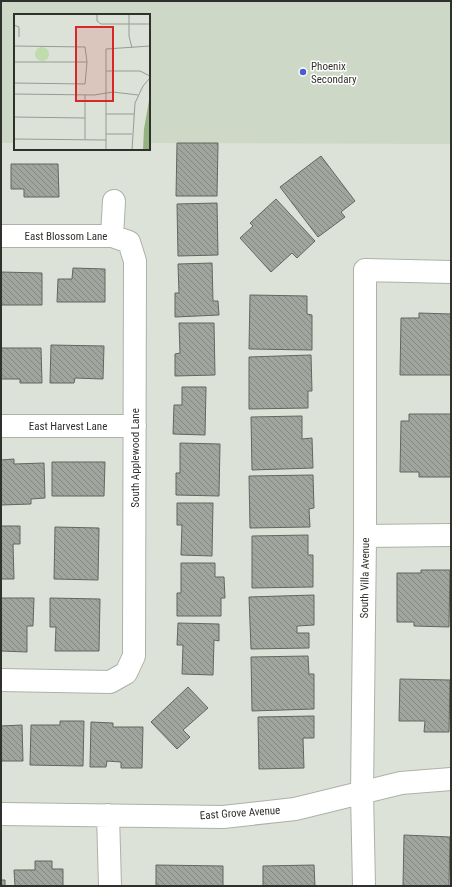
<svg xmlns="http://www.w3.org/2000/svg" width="452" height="887" viewBox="0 0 452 887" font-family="'Roboto Condensed',sans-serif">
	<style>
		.built { fill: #cdd8c7 }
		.building { fill: url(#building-back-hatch); stroke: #62675f }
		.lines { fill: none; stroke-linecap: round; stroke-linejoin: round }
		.minor-casing { stroke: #adb2a9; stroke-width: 24 }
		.minor { stroke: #fff; stroke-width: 22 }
		.poi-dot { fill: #4b5bd0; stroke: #fff; stroke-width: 1.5 }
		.labels { text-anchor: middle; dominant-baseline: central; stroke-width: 3; stroke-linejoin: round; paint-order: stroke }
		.poi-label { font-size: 11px; fill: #2f312d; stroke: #fff; text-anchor: start }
		.street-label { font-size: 11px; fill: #2f312d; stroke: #fff }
		.inset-road { fill: none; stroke: #979b94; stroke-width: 1 }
		.view { fill: #d62828; fill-opacity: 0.15; stroke: #d62828; stroke-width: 2 }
		.inset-edge { fill: none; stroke: #2f312d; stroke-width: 2 }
	</style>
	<defs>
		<pattern id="building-back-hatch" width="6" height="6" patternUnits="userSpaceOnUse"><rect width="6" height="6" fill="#a0a69d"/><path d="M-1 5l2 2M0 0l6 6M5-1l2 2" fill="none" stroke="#838880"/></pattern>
	</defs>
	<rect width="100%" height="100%" fill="#dce2d8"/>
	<path class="built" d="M1,1H451V144L149,143V15H15V143H1Z"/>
	<path class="building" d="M177,143H218L217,196H176Z
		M321,156L355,201L341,212L345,217L318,237L280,187Z
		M11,164H58L59,197H24V189H11Z
		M276,199L315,241L297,258L292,253L271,272L240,238L253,226L250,223Z
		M217,203L218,255L178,256L177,204Z
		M212,263L213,301H218L219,315L175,317V293H179L178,264Z
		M73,268L105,269V302H57L58,279H72Z
		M1,272L42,273V305H1Z
		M250,295L307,296V314L312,315V350L249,349Z
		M419,313L451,314V375H400L401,318H419Z
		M179,323H214L215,375L175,376V354L180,353Z
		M51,345L104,346L103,379L75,378L74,383H50Z
		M1,348H41L42,383H20V379H1Z
		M311,355L312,391H308V408L249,409V357Z
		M182,387H206L205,435L173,434L174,405H182Z
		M409,414H451V477H419V472H400L401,421H409Z
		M302,416V439L312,438L313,468L252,470L251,417Z
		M180,443L220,444L219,496L176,495V473H180Z
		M14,459V464L44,463L45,498L31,499V504L1,505V460Z
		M52,462H105L104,496H52Z
		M313,475L314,508L309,509L310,527L250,528L249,476Z
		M177,503H213L212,556L181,555L182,525H177Z
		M1,526H20V544H13L14,579H1Z
		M55,527L99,528L98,580L54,579Z
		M308,535V555H313V587L252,588V536Z
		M181,563H215V577H224L225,598H221V616H177V593H181Z
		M421,570H450L449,627L414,626V622H397V573H421Z
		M314,595V625L297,626V633H309V648L251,649L249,597Z
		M1,598H34L33,626H27V652L1,651Z
		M50,598L100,599L99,651H55L56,627H50Z
		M178,623L219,624V641L214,640L213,675L182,674L183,645H177Z
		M308,656L309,674H314V709L252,711L251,657Z
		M400,679L450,680L449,732H424L425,721H399Z
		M188,687L208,708L183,730L190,737L177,749L151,722Z
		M314,716V738H303L304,768L259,769L258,717Z
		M60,721H84L83,766L30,765L31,725H60Z
		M91,722L113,723V727H143L142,768H121V762L107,761L106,767H90Z
		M22,725L23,761H1V726Z
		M404,835L450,837L449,886H403Z
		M35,861H52V869H63V886H15L14,870H35Z
		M156,865L223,866V886H156Z
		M314,865L315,886H263V866Z
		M1,880H5V886H1Z"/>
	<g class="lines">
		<defs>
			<path id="minor" d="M1,236H112L129,242L135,261L134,656L126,673L110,682L1,680
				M112,236L114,201
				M1,426H135
				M365,536L451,535
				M1,814L223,817L295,809L401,783L451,779
				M108,815L110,886
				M364,886L362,793L365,536V270L451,272"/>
		</defs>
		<use href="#minor" class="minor-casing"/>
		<use href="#minor" class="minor"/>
	</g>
	<circle class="poi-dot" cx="303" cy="72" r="4"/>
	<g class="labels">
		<g class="poi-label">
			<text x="311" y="66">Phoenix<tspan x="311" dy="13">Secondary</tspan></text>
		</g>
		<g class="street-label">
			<text x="66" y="236">East Blossom Lane</text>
			<text x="68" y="426">East Harvest Lane</text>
			<text transform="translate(135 458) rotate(-90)">South Applewood Lane</text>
			<text transform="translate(365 578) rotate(-89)">South Villa Avenue</text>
			<text transform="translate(240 813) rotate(-4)">East Grove Avenue</text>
		</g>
	</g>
	<g transform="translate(14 14)">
		<rect width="136" height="136" fill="#dce2d8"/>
		<path d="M21 40a7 7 0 1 1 14 0a7 7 0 1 1-14 0Z" fill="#bedcac"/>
		<path d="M136,81V136H129L130,115Z" fill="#94b381"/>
		<path class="inset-road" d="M83,0V7L87,10H136M115,0V22L118,34M0,11L5,13V23M0,32L71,33L73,48L71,70L0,69M0,48H73M92,57H126L136,62M0,80L80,81L99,78L124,81M71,81V125M92,100H120M0,103L71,104M92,120H118M0,125L92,126M92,136V35L136,32M118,136L121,89L129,72L136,64"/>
		<path class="view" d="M62,13H99V87H62Z"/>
		<rect width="136" height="136" class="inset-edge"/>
	</g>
	<rect width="452" height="887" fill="none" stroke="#2f312d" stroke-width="4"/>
</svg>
